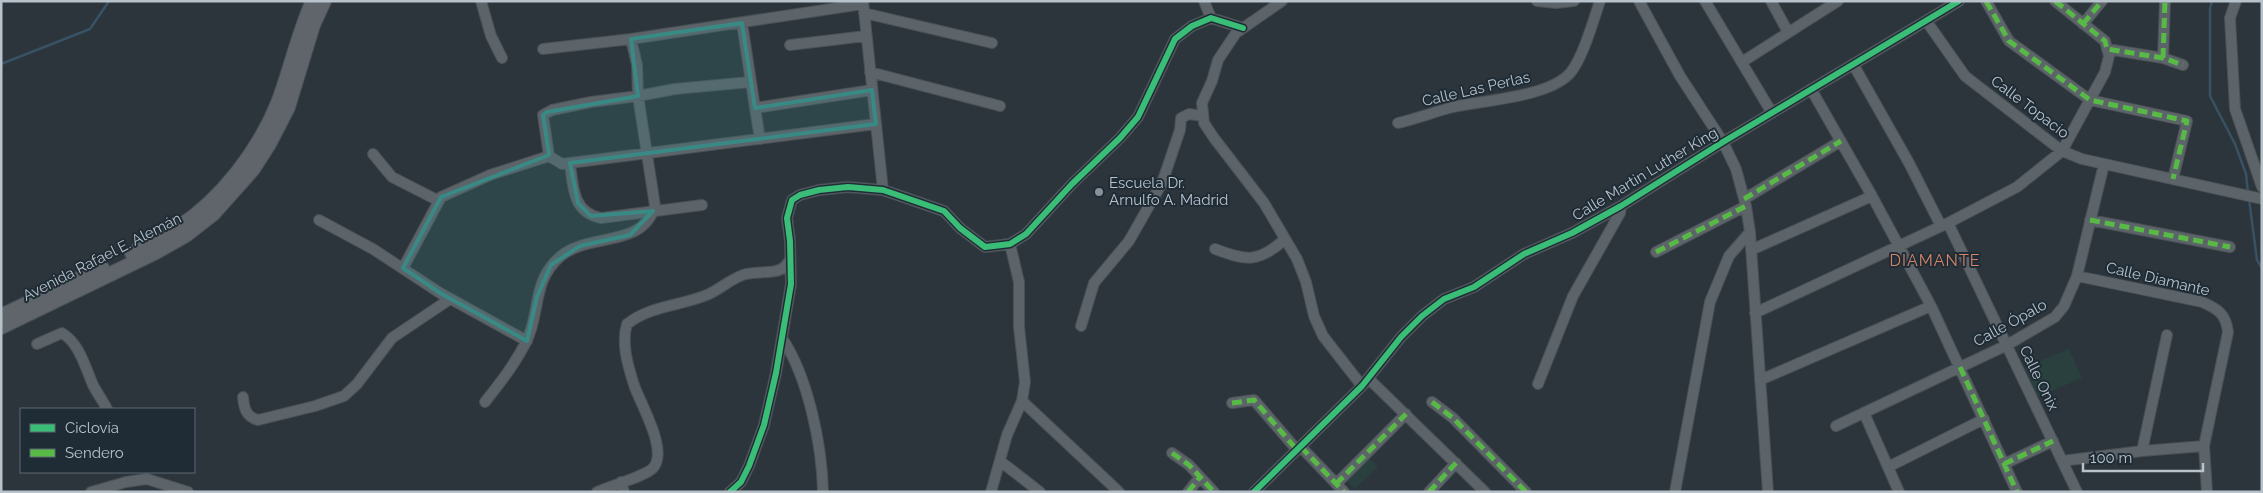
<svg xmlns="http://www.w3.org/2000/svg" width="2263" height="493" viewBox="0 0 2263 493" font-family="Raleway,sans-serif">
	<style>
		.grass { fill: #29403f }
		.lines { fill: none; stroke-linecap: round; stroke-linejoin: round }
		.stream { stroke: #385264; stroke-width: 2.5 }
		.minor-casing { stroke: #4a5155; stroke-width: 12 }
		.major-casing { stroke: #4a5258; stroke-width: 16 }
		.minor { stroke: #5c6369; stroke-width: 10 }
		.major { stroke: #5f656a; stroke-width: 14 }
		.quiet { stroke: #58b947; stroke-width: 5; stroke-dasharray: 10 5; stroke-linecap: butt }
		.cycleway-casing { stroke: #1f2c36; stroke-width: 9 }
		.cycleway { stroke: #3abd76; stroke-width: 6 }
		.marked { fill: #398985; fill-opacity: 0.2; stroke: #398985; stroke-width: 4; stroke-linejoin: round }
		.poi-dot { fill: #869199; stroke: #1f2c36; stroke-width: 2 }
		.labels { text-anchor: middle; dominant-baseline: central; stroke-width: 4; stroke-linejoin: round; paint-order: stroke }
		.street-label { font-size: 15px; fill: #b7c2cb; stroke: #1f2c36 }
		.poi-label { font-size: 15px; fill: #b7c2cb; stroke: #1f2c36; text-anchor: start }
		.neighbourhood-label { font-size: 16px; letter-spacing: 1px; fill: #d78366; stroke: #1f2c36 }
	</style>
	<rect width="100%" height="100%" fill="#2c353b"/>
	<path class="grass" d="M2069,349L2082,378L2038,397L2025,367Z
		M1367,456L1378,467L1355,489L1344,478Z"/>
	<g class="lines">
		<path class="stream" d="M2212,1L2210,8V96L2235,144L2246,174L2248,193
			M1,64L90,29L109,1
			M2249,199L2257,260L2262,268"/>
		<defs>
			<path id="minor" d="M481,1L491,36L502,58
				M863,1L883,190
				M1204,1L1211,18
				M1282,1L1236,33L1218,60L1212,81L1202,103L1204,123L1214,138L1264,203L1297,259L1306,282L1314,316L1323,336L1362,386
				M1537,1L1556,3L1574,1
				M1639,1L1680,76L1723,142L1736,169L1746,206L1750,232L1768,492
				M1705,1L1772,113
				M1771,1L1788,32
				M1986,1L2009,41L2090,100L2187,121L2173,179
				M2236,1L2230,18L2235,109L2262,187
				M864,13L992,43
				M1927,22L1965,76L2062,151L2082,159L2262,199
				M742,23L755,108
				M2083,24L2102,1
				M790,45L866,36
				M543,49L631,39L863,4
				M2107,49L2163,58L2183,65
				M2163,58L2165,1
				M1742,62L1838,1
				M1853,64L1909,163L1941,226
				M870,72L1000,106
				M750,82L675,89L638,96L591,102L552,110L543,115L549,156L562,164L876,124
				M1811,89L1872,196L1931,306L2017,492
				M1398,123C1416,119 1434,112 1453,107C1484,100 1551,97 1571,72C1584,55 1593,21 1600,1
				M760,139L755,108L872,90
				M373,154L392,177L439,201
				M570,163C573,187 573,213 601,218L702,205
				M1744,199L1841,141
				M319,220L373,249L440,293L527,341
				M2090,220L2230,247
				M1948,223L2077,492
				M1215,249C1246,261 1259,263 1285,239
				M1751,250L1872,196
				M1656,252L1746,206
				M403,268L441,197L490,175L549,156
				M1755,313L1948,223L2017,187L2062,151L2105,72L2109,56L2105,41L2055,1
				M1081,326L1094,283L1129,241L1162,183L1180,130L1181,118L1189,114L1203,116
				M782,338C808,377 822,445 823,492
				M37,344L62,333C80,344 85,367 93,385C97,393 103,401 107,409
				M1369,379L1485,492
				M1760,380L1931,306
				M1538,384L1573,296L1620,213L1621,206
				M243,397C244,408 246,417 258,420L315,406L344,396L357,384L392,338L450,299
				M1022,401L1119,492
				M485,402C500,383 515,364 526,342C541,314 531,281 561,256C590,232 642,249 655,206L638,96L637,65L631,39
				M1432,402L1453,418L1526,492
				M1232,403L1254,400L1297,450
				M1864,413L1899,492
				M1836,426L2007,345L2055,317L2064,306L2077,276L2104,164
				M2204,446L2207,492
				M1301,447L1344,492
				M2142,451L2167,335
				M1172,453L1189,465L1214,492
				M1000,461L1040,492
				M2062,461L2142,451L2204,446L2228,332C2226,314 2218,309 2202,302L2077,276
				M2004,464L2053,441
				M1888,467L1984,419
				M621,482L624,492
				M1336,484L1406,414
				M91,492L126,482L147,479L188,492
				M597,492C610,486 646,476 653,468C669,451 640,403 634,385C628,366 621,343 627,324C651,305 682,306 709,294C722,288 733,277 746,274C762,270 783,277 790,259
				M730,492L741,482L749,466L764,425L776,373L791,284L790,241L787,218L792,200L800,195L819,190L848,187L883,190L944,211L960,228L985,247L1010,244L1026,234L1072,184L1120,138L1138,117L1175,39L1192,26L1211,18L1243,28
				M991,492L1007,435L1022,401L1025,382L1019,327V282L1010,244
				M1188,492L1200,477
				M1254,492L1362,386L1401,337L1422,316L1444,299L1474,287L1524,254L1572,233L1621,206L1723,142L1959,1
				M1429,492L1456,463
				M1675,492L1710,302L1729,256L1750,232"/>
			<path id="major" d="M132,253C148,245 164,237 179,227C222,199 259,150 278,103C291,69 298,34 313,1
				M1,316L102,268
				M1,327L156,252L186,235L213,214L253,169L269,144L288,107L313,25L324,1"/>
		</defs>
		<use href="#minor" class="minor-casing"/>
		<use href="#major" class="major-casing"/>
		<use href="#minor" class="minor"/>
		<use href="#major" class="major"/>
		<path class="quiet" d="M1986,1L2009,41L2090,100L2187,121L2173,179
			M2055,1L2105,41L2107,49L2163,58L2183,65
			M2083,24L2102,1
			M2163,58L2165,1
			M1744,199L1841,141
			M2090,220L2230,247
			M1656,252L1746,206
			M1960,367L2017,492
			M1432,402L1453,418L1526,492
			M1232,403L1254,400L1297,450
			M1301,447L1344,492
			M1172,453L1189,465L1214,492
			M2004,464L2053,441
			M1336,484L1406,414
			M1188,492L1200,477
			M1429,492L1456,463"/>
		<defs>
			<path id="cycleway" d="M730,492L741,482L749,466L764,425L776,373L791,284L790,241L787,218L792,200L800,195L819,190L848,187L883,190L944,211L960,228L985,247L1010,244L1026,234L1072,184L1120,138L1138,117L1175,39L1192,26L1211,18L1243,28
				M1254,492L1362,386L1401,337L1422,316L1444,299L1474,287L1524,254L1572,233L1621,206L1723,142L1959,1"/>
		</defs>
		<use href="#cycleway" class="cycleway-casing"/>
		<use href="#cycleway" class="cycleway"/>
	</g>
	<path class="marked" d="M742,23L755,108L872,90L876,124L570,163L578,203L591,216L653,211L630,235L580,246L551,265L537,297L527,341L440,293L403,268L441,197L549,155L543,115L547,112L638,96L631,39Z"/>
	<circle class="poi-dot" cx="1099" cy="192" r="5"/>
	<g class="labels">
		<g class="street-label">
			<text transform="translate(1476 89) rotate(-13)">Calle Las Perlas</text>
			<text transform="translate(2030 107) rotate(37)">Calle Topacio</text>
			<text transform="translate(1645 174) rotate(-31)">Calle Martin Luther King</text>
			<text transform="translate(102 257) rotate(-27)">Avenida Rafael E. Alemán</text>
			<text transform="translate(2158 279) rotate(13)">Calle Diamante</text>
			<text transform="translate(2010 323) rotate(-29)">Calle Ópalo</text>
			<text transform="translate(2039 378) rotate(64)">Calle Onix</text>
		</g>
		<g class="poi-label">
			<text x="1109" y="183">Escuela Dr.<tspan x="1109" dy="17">Arnulfo A. Madrid</tspan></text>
		</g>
		<g class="neighbourhood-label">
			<text x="1935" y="260">DIAMANTE</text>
		</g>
	</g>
	<rect width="2263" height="493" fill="none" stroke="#b7c2cb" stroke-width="5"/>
	<rect x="20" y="408" width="175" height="65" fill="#1f2c36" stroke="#5c6872"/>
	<rect x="30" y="424" width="25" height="8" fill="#3abd76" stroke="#5c6872"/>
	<text x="65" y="433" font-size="15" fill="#b7c2cb">Ciclovía</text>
	<rect x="30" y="449" width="25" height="8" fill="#58b947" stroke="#5c6872"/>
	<text x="65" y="458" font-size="15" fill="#b7c2cb">Sendero</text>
	<path d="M2083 463v8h120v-8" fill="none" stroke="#b7c2cb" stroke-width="2.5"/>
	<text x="2090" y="463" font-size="15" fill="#b7c2cb" stroke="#1f2c36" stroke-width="4" paint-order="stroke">100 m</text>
</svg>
